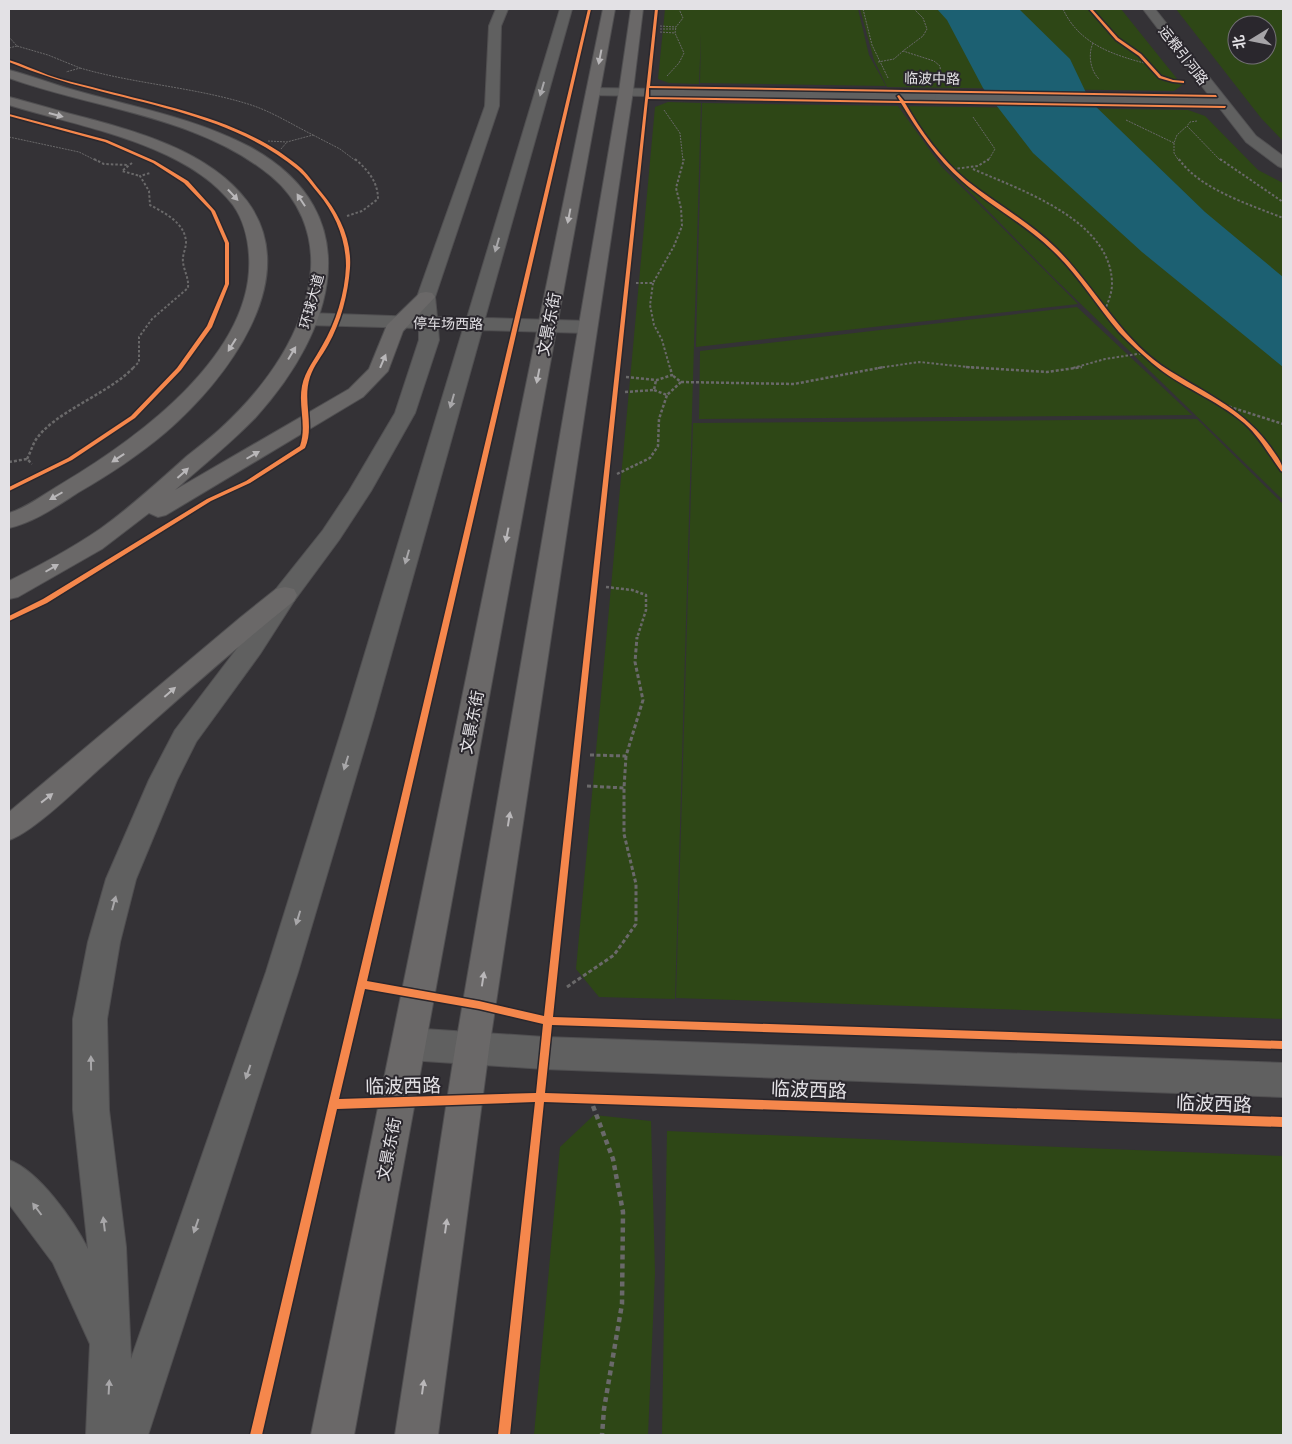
<svg xmlns="http://www.w3.org/2000/svg" width="1292" height="1444" viewBox="0 0 1292 1444" font-family="'Exo 2','Noto Sans SC',sans-serif">
	<style>
		.green { fill: #2e4716; fill-rule: evenodd }
		.water { fill: #1c6072 }
		.lines { fill: none; stroke-linecap: round; stroke-linejoin: round }
		.minor-casing { stroke: #504f51; stroke-width: 2 }
		.major-casing { stroke: #504f51; stroke-width: 2 }
		.path-far4 { stroke: #6a696a; stroke-width: 1; stroke-dasharray: 2 1; stroke-linecap: butt }
		.path-far3 { stroke: #6a696a; stroke-width: 2; stroke-dasharray: 2.5 2; stroke-linecap: butt }
		.path-far2 { stroke: #6a696a; stroke-width: 2.5; stroke-dasharray: 3 2; stroke-linecap: butt }
		.path-far1 { stroke: #6a696a; stroke-width: 3; stroke-dasharray: 4 2.5; stroke-linecap: butt }
		.path { stroke: #6a696a; stroke-width: 4.5; stroke-dasharray: 5 4; stroke-linecap: butt }
		.minor { fill: #606060; fill-rule: evenodd }
		.major { fill: #6a6868; fill-rule: evenodd }
		.minor-bridge-casing { stroke: #504f51; stroke-width: 14; stroke-linecap: butt }
		.minor-bridge { stroke: #606060; stroke-width: 13 }
		.cycleway-casing { stroke: #2a272d; stroke-width: 3 }
		.cycleway { fill: #f5874c; fill-rule: evenodd }
		.oneway { fill: #b9b7b9 }
		.oneway2 { fill: #a8a7a9 }
		.labels { text-anchor: middle; dominant-baseline: central; stroke-width: 4; stroke-linejoin: round; paint-order: stroke }
		.far-street-label { font-size: 14px; fill: #e3e1e5; stroke: #2a272d }
		.street-label { font-size: 16px; fill: #e3e1e5; stroke: #2a272d }
		.near-street-label { font-size: 19px; fill: #e3e1e5; stroke: #2a272d }
	</style>
	<rect width="100%" height="100%" fill="#343236"/>
	<path class="green" d="M665,9H858L869,55L886,86L700,83L701,33L699,84L669,83L658,79Z
		M860,9H1121L1182,85L1174,91L887,87L874,60Z
		M1176,9H1283V141L1261,118ZM1237,25H1267V55H1237Z
		M668,102L701,103L675,999L599,997L576,969L655,107Z
		M702,103L898,106L942,167L1078,304L696,347Z
		M900,106L1188,110L1205,116L1258,170L1283,183V500L1052,276L945,167Z
		M1077,307L1192,415L699,419L700,351Z
		M1197,419L1283,504V1019L676,998L693,423Z
		M594,1115L651,1121L655,1273L648,1435H534L560,1147Z
		M667,1131L1283,1156V1435H662Z"/>
	<path class="water" d="M937,9H1019L1070,59L1090,101L1205,212L1283,277V367L1142,252L1033,153L983,88L947,20Z"/>
	<g class="lines">
		<defs>
			<path id="minor" d="M496,9H508L501,26L499,106L435,297L437,317L467,318L560,9H572L485,318L588,321L595,323L597,327L595,331L588,333L482,330L374,716L298,972L148,1435H86L90,1344L53,1263L9,1204V1160C39,1171 74,1221 88,1249L73,1110V1019L88,942L106,879L149,780L175,730L242,642L276,589L323,530L349,491L395,413L419,340V328L308,325L301,323L299,319L301,315L308,313L418,317L417,297L485,106L489,26ZM438,328L463,329L346,716L266,972L131,1359L126,1247L109,1110L107,1019L120,942L136,879L177,780L196,742L260,654L294,601L339,540L371,491L415,413L439,340Z
				M1143,9H1155L1256,136L1283,156V168L1278,166L1246,142L1218,106L1121,103L1119,100L1121,97L1126,96L1211,98Z
				M593,88L942,93L949,97L942,101L588,95L586,92L588,89Z
				M409,1028L544,1037L1283,1063V1097L544,1069L409,1060L397,1055L392,1044L397,1033Z"/>
			<path id="major" d="M603,9H615L354,1435H311Z
				M631,9H643L633,91L489,1049L438,1435H395L455,1049L619,91Z
				M9,70C33,76 57,86 81,92C138,108 197,119 250,147C372,214 333,332 256,417C231,443 202,466 175,490L349,389L369,369L387,325L420,293L426,292L432,293L435,297L403,331L388,371L363,397L166,515L158,517L149,513L102,549L18,597L9,599V581C40,565 71,549 100,529C131,507 159,481 187,456C198,447 209,439 220,429C265,388 306,332 311,269C313,233 299,199 271,176C198,116 95,109 9,78Z
				M9,97C29,102 48,108 67,113C128,129 207,148 247,201C305,279 225,381 166,432C139,455 110,474 79,492C57,506 35,522 9,528V513C26,508 43,495 58,486C134,441 256,355 249,255C248,238 243,219 233,205C186,143 79,127 9,105Z
				M285,587L294,589L297,595L294,601C226,655 163,713 98,770C78,788 32,833 9,840V812L241,617L276,589Z"/>
		</defs>
		<use href="#minor" class="minor-casing"/>
		<use href="#major" class="major-casing"/>
		<path class="path-far4" d="M863,9L872,45L888,78
			M914,9L923,18L927,29L923,36L903,51L934,61L940,66L941,77
			M1063,9C1079,44 1113,55 1148,64
			M660,26L676,27L683,18L679,9
			M660,29H676
			M660,32L675,33L676,27
			M9,37L17,46L9,48
			M1093,43C1088,54 1090,70 1099,79
			M17,46L48,55L80,68L66,72
			M878,62L894,59L903,51
			M80,68C135,84 193,87 248,104C271,111 291,124 313,135L287,142L268,141
			M667,76L679,63L684,53L675,33
			M664,110L680,133L683,161
			M973,117L995,149L988,161
			M1126,120L1174,143L1177,135L1187,126
			M1197,121L1190,122L1187,126L1221,161
			M313,135L340,149L356,161
			M9,137L79,152L97,161
			M1174,143V153L1179,161
			M281,149L287,142"/>
		<path class="path-far3" d="M94,159L104,164L128,165
			M1179,159C1199,189 1251,205 1283,218
			M1220,159L1283,202
			M132,163L122,171L140,176
			M953,169L978,166L989,159
			M973,169C1020,190 1112,220 1112,284C1112,293 1108,302 1105,310
			M347,216L362,211L378,199C378,182 368,170 355,159
			M636,283H653L674,246L682,226L681,208L676,188L684,159
			M653,283L650,305L654,325L662,340L670,368
			M133,368L139,362V337L152,319L188,288C189,278 184,271 183,262C182,255 186,249 186,242C185,223 165,213 150,205L149,191L140,176L150,173
			M878,368L919,362L977,368
			M1073,368L1105,359L1144,353"/>
		<path class="path-far2" d="M966,367L1047,372L1082,367
			M626,377L657,380L672,375L670,367
			M681,382L794,384L884,367
			M654,390L667,395L681,382L672,375
			M625,392L654,390L656,380
			M1224,405L1283,424
			M27,459C30,453 32,447 35,441C53,412 109,394 134,367
			M9,462L27,459L32,464
			M617,474L650,458L658,446L659,419L667,395
			M606,587L632,590L646,595V610L637,638"/>
		<path class="path-far1" d="M590,755L626,756L643,700L635,662L637,637
			M587,786L624,788L626,756
			M567,987L614,955L636,924V884L624,834V788"/>
		<path class="path" d="M593,1106L613,1159L623,1212L622,1304L604,1409L602,1435"/>
		<use href="#minor" class="minor"/>
		<use href="#major" class="major"/>
		<defs>
			<path id="minor-bridge" d="M942,97L1126,100"/>
		</defs>
		<use href="#minor-bridge" class="minor-bridge-casing"/>
		<use href="#minor-bridge" class="minor-bridge"/>
		<defs>
			<path id="cycleway" d="M588,9H591L367,981L479,1001L544,1016L655,9H658L650,86L1216,95L1217,97L649,88V97L900,101L897,96L899,95L904,101L1226,106L1225,108L905,103C921,131 941,159 966,180C996,204 1030,222 1057,249C1096,288 1122,342 1170,371C1209,395 1248,412 1274,452C1278,458 1283,464 1283,472L1281,471C1269,455 1260,437 1244,423C1216,399 1180,387 1152,363C1141,353 1129,343 1119,332C1096,305 1078,274 1052,250C1024,223 990,206 962,181C937,159 918,131 901,103L648,99L553,1017L1283,1041V1049L552,1025L545,1093L1283,1117V1127L544,1102L510,1435H498L535,1102L337,1109L262,1435H250ZM365,989L479,1009L543,1024L536,1093L339,1099Z
				M1089,9H1092L1118,38L1141,54L1161,76L1173,80L1184,81V83L1173,82L1159,78L1139,56L1116,40Z
				M9,60C22,64 35,70 48,75C62,80 77,83 92,87C163,106 245,119 302,169C309,176 315,185 321,192C339,213 352,240 350,268C348,294 341,322 328,345C322,356 314,365 310,377C302,401 315,426 305,448L250,483L211,501L47,603L9,621V616L43,599L207,499L246,481L300,446C307,426 298,406 302,386C305,371 315,359 322,346C336,323 345,293 346,266C346,239 335,213 318,193C312,186 306,177 298,170C239,121 163,108 92,89C63,82 36,73 9,62Z
				M9,114L107,140L155,161L188,181L215,211L229,243V284L212,327L181,370L135,418L72,460L9,491V487L68,458L131,416L177,368L207,326L225,284V243L211,211L184,183L153,163L105,142L9,116Z"/>
		</defs>
		<use href="#cycleway" class="cycleway-casing"/>
		<use href="#cycleway" class="cycleway"/>
	</g>
	<defs><path id="oneway-solid" d="M-6-.8H1V-3.2L6.5 0L1 3.2V.8H-6Z" transform="scale(1.25)"/></defs>
	<g class="oneway">
		<use href="#oneway-solid" transform="translate(600 57) rotate(101)"/>
		<use href="#oneway-solid" transform="translate(56 115) rotate(15)"/>
		<use href="#oneway-solid" transform="translate(233 195) rotate(47)"/>
		<use href="#oneway-solid" transform="translate(301 200) rotate(-123)"/>
		<use href="#oneway-solid" transform="translate(569 216) rotate(101)"/>
		<use href="#oneway-solid" transform="translate(232 345) rotate(122)"/>
		<use href="#oneway-solid" transform="translate(292 353) rotate(-59)"/>
		<use href="#oneway-solid" transform="translate(383 361) rotate(-67)"/>
		<use href="#oneway-solid" transform="translate(538 376) rotate(101)"/>
		<use href="#oneway-solid" transform="translate(253 455) rotate(-30)"/>
		<use href="#oneway-solid" transform="translate(118 458) rotate(147)"/>
		<use href="#oneway-solid" transform="translate(183 473) rotate(-42)"/>
		<use href="#oneway-solid" transform="translate(56 496) rotate(150)"/>
		<use href="#oneway-solid" transform="translate(507 535) rotate(101)"/>
		<use href="#oneway-solid" transform="translate(52 568) rotate(-30)"/>
		<use href="#oneway-solid" transform="translate(170 692) rotate(-41)"/>
		<use href="#oneway-solid" transform="translate(47 798) rotate(-38)"/>
		<use href="#oneway-solid" transform="translate(509 819) rotate(-81)"/>
		<use href="#oneway-solid" transform="translate(483 979) rotate(-81)"/>
		<use href="#oneway-solid" transform="translate(446 1226) rotate(-82)"/>
		<use href="#oneway-solid" transform="translate(423 1387) rotate(-82)"/>
	</g>
	<g class="oneway2">
		<use href="#oneway-solid" transform="translate(542 89) rotate(106)"/>
		<use href="#oneway-solid" transform="translate(497 245) rotate(106)"/>
		<use href="#oneway-solid" transform="translate(452 401) rotate(106)"/>
		<use href="#oneway-solid" transform="translate(407 557) rotate(106)"/>
		<use href="#oneway-solid" transform="translate(346 763) rotate(107)"/>
		<use href="#oneway-solid" transform="translate(114 903) rotate(-75)"/>
		<use href="#oneway-solid" transform="translate(298 918) rotate(107)"/>
		<use href="#oneway-solid" transform="translate(91 1063) rotate(-91)"/>
		<use href="#oneway-solid" transform="translate(248 1072) rotate(109)"/>
		<use href="#oneway-solid" transform="translate(37 1209) rotate(-127)"/>
		<use href="#oneway-solid" transform="translate(104 1224) rotate(-97)"/>
		<use href="#oneway-solid" transform="translate(196 1226) rotate(109)"/>
		<use href="#oneway-solid" transform="translate(109 1387) rotate(-87)"/>
	</g>
	<g class="labels">
		<g class="far-street-label">
			<text transform="translate(1184 55) rotate(52)">运粮引河路</text>
			<text transform="translate(932 78) rotate(1)">临波中路</text>
			<text transform="translate(311 301) rotate(-75)">环球大道</text>
			<text transform="translate(448 323) rotate(1)">停车场西路</text>
		</g>
		<g class="street-label">
			<text transform="translate(548 324) rotate(-79)">文景东街</text>
			<text transform="translate(471 722) rotate(-79)">文景东街</text>
			<text transform="translate(388 1149) rotate(-79)">文景东街</text>
		</g>
		<g class="near-street-label">
			<text transform="translate(403 1085) rotate(-1)">临波西路</text>
			<text transform="translate(809 1089) rotate(2)">临波西路</text>
			<text transform="translate(1214 1103) rotate(2)">临波西路</text>
		</g>
	</g>
	<rect width="1292" height="1444" fill="none" stroke="#e3e1e5" stroke-width="20"/>
	<g transform="translate(1252 40) rotate(260)"><circle r="24" fill="#2a272d" stroke="#747177"/>
	<path d="M0-4L9 19L0 12L-9 19Z" fill="#a6a4a8"/>
	<text y="-8" font-size="14" font-weight="bold" text-anchor="middle" fill="#e3e1e5">北</text>
	</g>
</svg>
